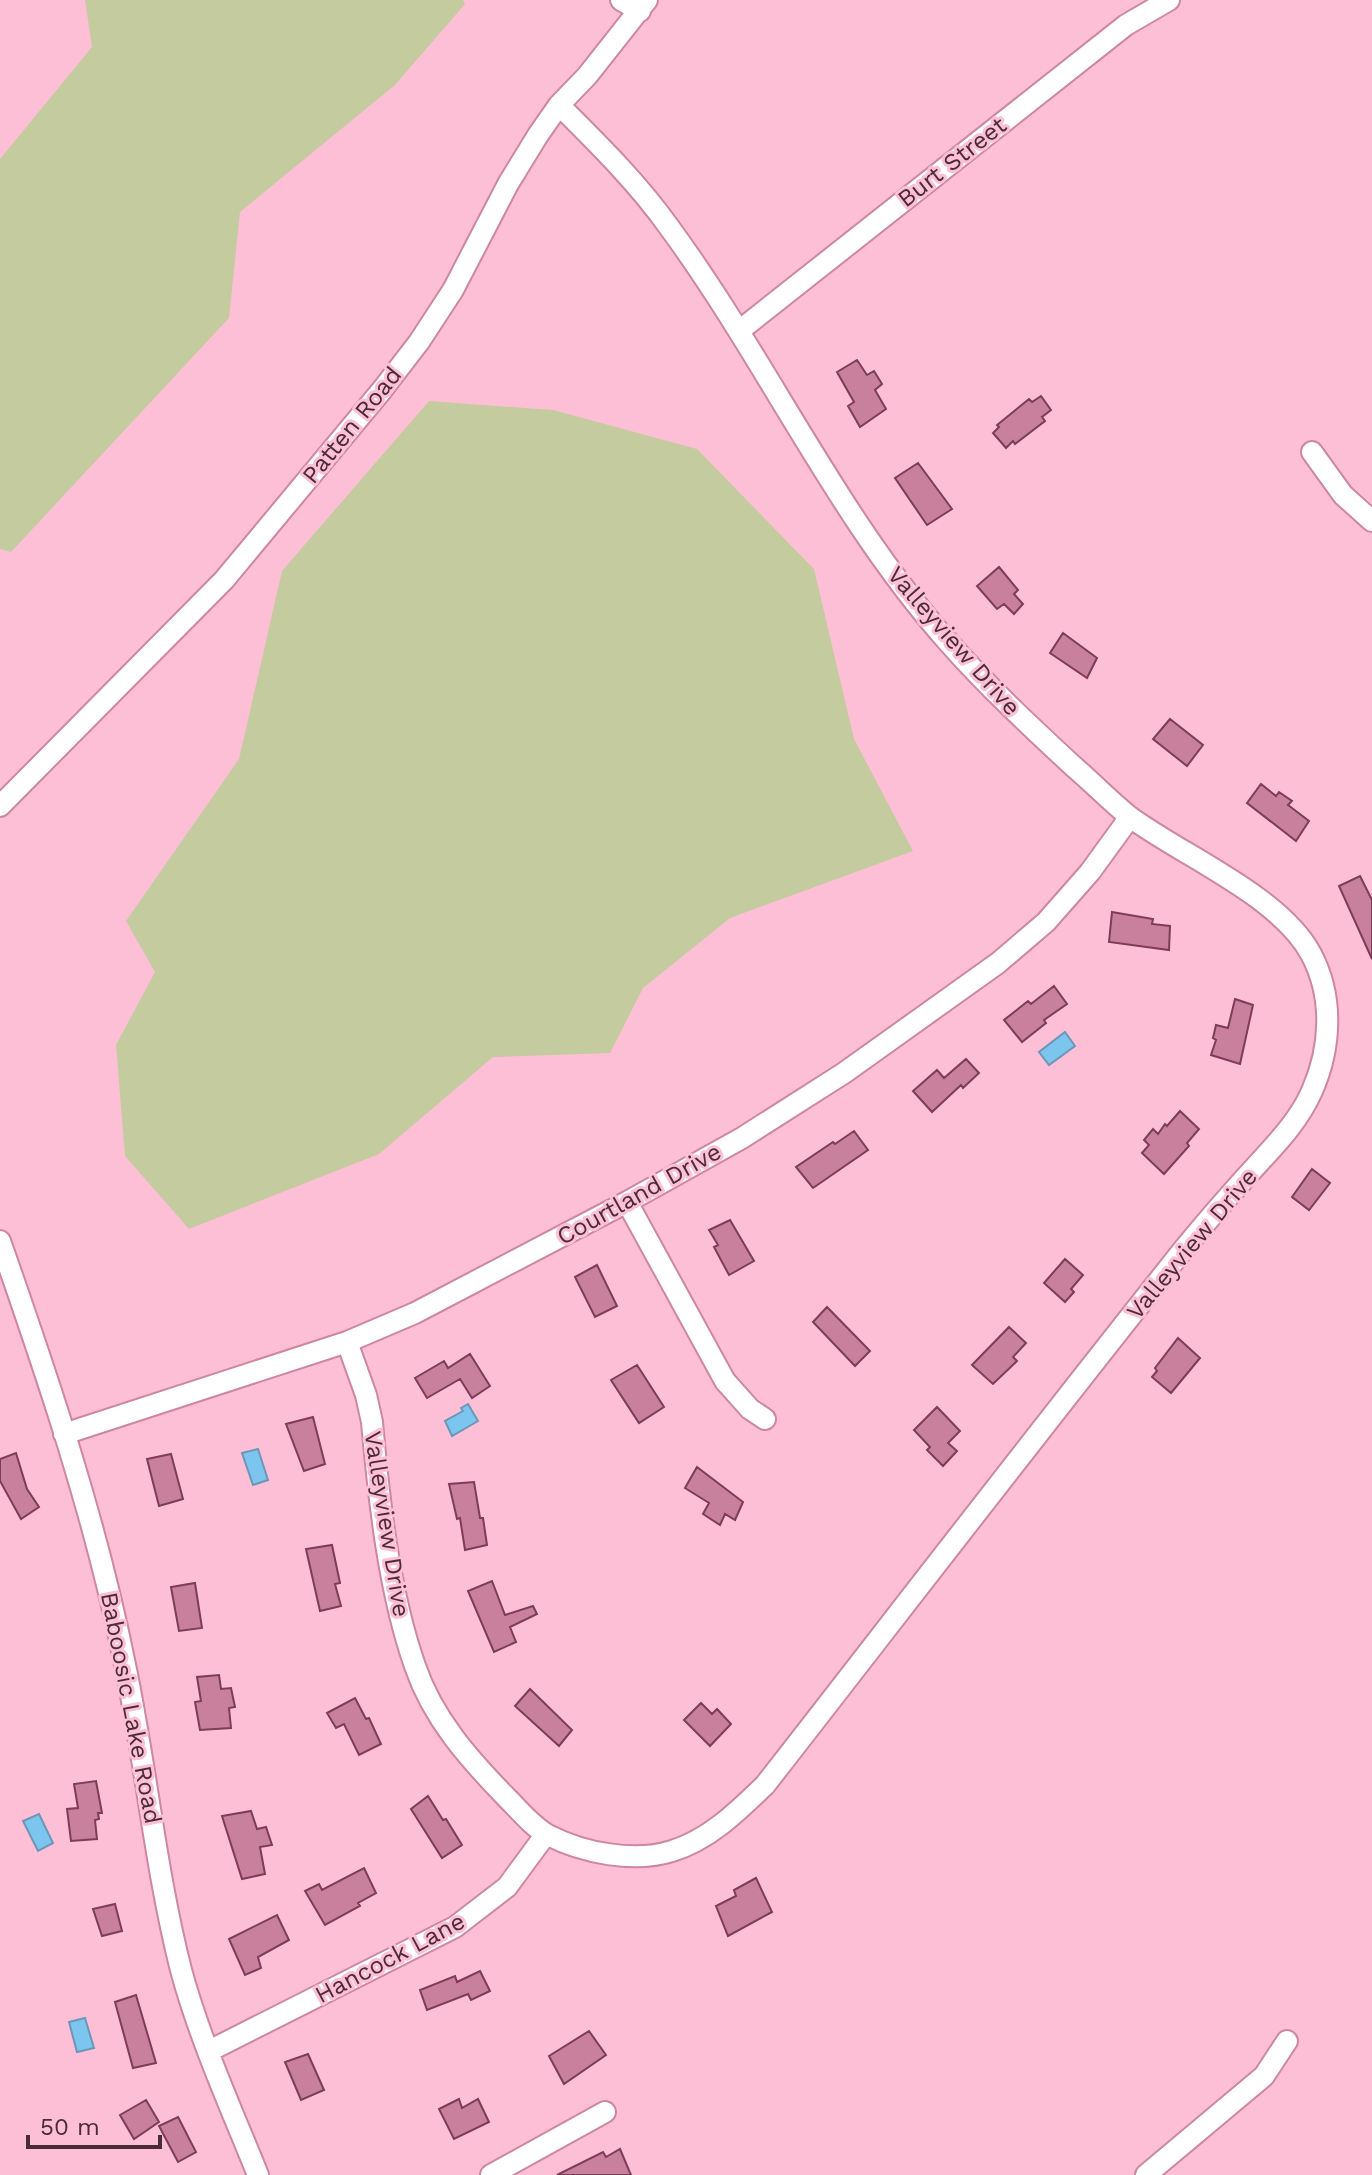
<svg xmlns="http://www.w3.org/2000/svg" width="1372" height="2175" viewBox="0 0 1372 2175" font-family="'Work Sans',sans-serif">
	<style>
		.green { fill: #c4cb9f }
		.water { fill: #7cc5ef; stroke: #6d97b8; stroke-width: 2 }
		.building { fill: #c8809c; stroke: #7d3c58; stroke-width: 2 }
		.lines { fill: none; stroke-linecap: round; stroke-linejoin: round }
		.minor-casing { stroke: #cf86a2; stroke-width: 24 }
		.minor { stroke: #fff; stroke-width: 20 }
		.labels { text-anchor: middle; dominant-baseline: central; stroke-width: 6; stroke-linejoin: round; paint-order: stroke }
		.street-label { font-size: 24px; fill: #4a2c37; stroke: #fdbfd6 }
	</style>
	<rect width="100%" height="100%" fill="#fdbfd6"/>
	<path class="green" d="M85,0H463L465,4L395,85L240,212L229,318L11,552L0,549V159L92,47Z
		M429,401L553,410L697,449L814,569L854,739L913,851L730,918L643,988L610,1053L493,1057L379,1154L189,1229L125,1156L116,1045L155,972L126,921L239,759L282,571Z"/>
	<path class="water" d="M1065,1032L1075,1046L1049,1065L1039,1052Z
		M468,1404L478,1421L452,1436L445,1421L463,1411L461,1408Z
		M258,1449L268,1480L253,1485L242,1453Z
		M39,1814L53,1843L38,1851L23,1821Z
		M85,2018L94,2048L77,2052L69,2022Z"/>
	<path class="building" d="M857,360L867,375L874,371L882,384L875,390L886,409L860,427L848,406L854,402L837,372Z
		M1041,396L1051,410L1042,417L1045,421L1015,444L1013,441L1006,448L993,433L999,427L997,425L1029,399L1032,402Z
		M918,463L952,509L927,525L895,478Z
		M999,567L1018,590L1014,594L1023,604L1014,614L1004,604L997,609L977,586Z
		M1063,633L1097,658L1087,678L1050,653Z
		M1170,719L1203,745L1187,766L1153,739Z
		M1261,784L1276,796L1279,792L1292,801L1288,805L1309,821L1296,841L1247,803Z
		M1360,876L1372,900V959L1339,886Z
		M1112,912L1153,919L1152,924L1170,926L1169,950L1109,942Z
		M1054,986L1067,1004L1044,1020L1046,1023L1022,1042L1004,1020L1028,1001L1031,1004Z
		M1235,999L1253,1005L1240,1064L1211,1055L1216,1040L1213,1038L1216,1025L1228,1028Z
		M966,1059L979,1073L963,1088L961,1085L932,1112L913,1091L937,1070L944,1078Z
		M1180,1111L1199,1129L1187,1143L1189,1146L1164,1174L1142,1153L1149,1145L1144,1140L1153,1129L1158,1134L1165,1124L1167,1126Z
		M854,1131L868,1150L813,1188L796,1167L833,1142L835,1144Z
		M1312,1169L1330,1183L1309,1210L1292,1197Z
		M730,1220L754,1261L729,1275L714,1247L718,1245L709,1230Z
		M1065,1259L1083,1275L1071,1289L1074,1292L1065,1302L1044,1283Z
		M597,1265L617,1306L595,1317L575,1277Z
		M827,1307L870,1351L855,1366L813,1322Z
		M1009,1327L1026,1343L1013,1357L1017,1361L993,1384L972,1365Z
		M1178,1338L1200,1358L1171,1393L1152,1377L1157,1371L1155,1368Z
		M470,1354L490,1386L472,1398L460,1379L427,1398L415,1378L444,1361L448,1368Z
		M637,1365L664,1407L639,1423L611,1380Z
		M937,1407L960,1431L948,1443L957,1451L943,1466L927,1450L930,1447L914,1430Z
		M313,1417L325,1464L304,1471L286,1424Z
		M16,1453L27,1489L39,1507L21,1519L0,1481V1459Z
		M171,1454L183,1499L159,1506L147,1459Z
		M697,1467L743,1502L735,1520L725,1514L720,1525L703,1514L709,1503L685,1488Z
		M474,1482L480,1518H483L487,1545L465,1550L460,1518L457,1519L449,1484Z
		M332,1545L340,1583L335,1584L341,1606L320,1611L306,1549Z
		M492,1581L505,1615L533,1606L537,1614L510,1627L516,1642L494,1652L468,1591Z
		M195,1583L202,1628L179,1631L171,1587Z
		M219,1675L221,1689L231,1688L235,1707L229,1708L231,1728L200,1730L195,1702L201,1701L197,1677Z
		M530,1689L572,1730L559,1746L515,1706Z
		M355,1698L366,1719L369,1718L381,1744L359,1755L344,1724L336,1728L327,1713Z
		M701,1703L712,1714L717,1709L731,1724L710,1746L684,1720Z
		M96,1781L102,1813H98L99,1819L95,1820L97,1839L71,1841L67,1809L78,1808L74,1784Z
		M428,1796L443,1820L446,1819L462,1845L442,1858L411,1809Z
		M251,1811L257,1829L266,1827L272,1845L260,1847L265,1874L242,1879L222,1816Z
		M364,1868L376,1893L358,1903L360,1906L325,1925L305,1891L319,1884L322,1890Z
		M756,1878L772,1912L728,1936L716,1906L736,1896L734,1890Z
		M115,1904L122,1931L102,1936L93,1909Z
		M277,1915L289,1940L258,1957L261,1968L245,1975L229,1939Z
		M480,1971L490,1991L471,2000L468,1994L427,2010L420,1990L455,1976L457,1982Z
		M136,1995L156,2063L133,2068L115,2002Z
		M589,2031L606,2055L564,2084L549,2056Z
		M308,2054L324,2090L301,2100L285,2062Z
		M459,2099L462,2108L478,2099L489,2122L454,2139L439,2109Z
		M146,2100L159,2122L134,2139L120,2115Z
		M178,2117L196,2152L178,2162L159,2126Z
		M620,2149L631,2175H557L603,2152L606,2157Z"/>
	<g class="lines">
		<defs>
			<path id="minor" d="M621,0L640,11
				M739,331L1126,25L1169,0
				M1312,452L1343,495L1372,521
				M0,806L224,580L382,390L419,342L453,290L508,184L538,135L559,105L587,76L647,0
				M627,1202L725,1381L750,1409L765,1419
				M0,1241C48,1378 95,1517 124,1660C146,1763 155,1868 181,1970C200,2040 231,2108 258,2175
				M347,1342L366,1395L372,1422C379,1501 389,1592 415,1666C433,1719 469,1759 508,1799C520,1811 533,1827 548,1835C583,1853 634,1863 672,1851C709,1840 738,1811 765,1785C899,1613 1032,1440 1168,1269C1193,1237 1219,1207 1246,1177C1270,1150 1297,1125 1312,1091C1331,1048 1334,997 1311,954C1280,896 1183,856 1130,817C1110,801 1092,782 1073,766C1030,726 988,687 949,643C837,517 768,362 669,227C637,182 598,144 559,105
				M64,1434L347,1342L415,1313L627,1202L742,1138L844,1073L998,963L1046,922L1090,872L1130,817
				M209,2051L455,1927L507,1887L546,1834
				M491,2175L605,2112
				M1146,2175L1264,2076L1287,2041"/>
		</defs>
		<use href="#minor" class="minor-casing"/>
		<use href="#minor" class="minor"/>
	</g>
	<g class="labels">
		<g class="street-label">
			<text transform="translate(952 162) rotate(-38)">Burt Street</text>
			<text transform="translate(352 425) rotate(-51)">Patten Road</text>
			<text transform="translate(954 641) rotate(49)">Valleyview Drive</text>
			<text transform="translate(639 1194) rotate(-29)">Courtland Drive</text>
			<text transform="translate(1192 1244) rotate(-50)">Valleyview Drive</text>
			<text transform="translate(387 1524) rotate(81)">Valleyview Drive</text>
			<text transform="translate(131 1708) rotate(79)">Baboosic Lake Road</text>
			<text transform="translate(390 1958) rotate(-28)">Hancock Lane</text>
		</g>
	</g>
	<path d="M28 2135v12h132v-12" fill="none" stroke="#4a2c37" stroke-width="4"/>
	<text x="40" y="2135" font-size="24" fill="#4a2c37" stroke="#fdbfd6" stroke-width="6" paint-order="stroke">50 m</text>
</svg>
